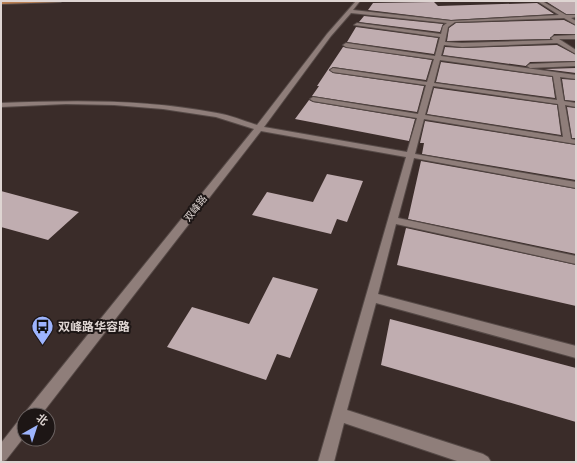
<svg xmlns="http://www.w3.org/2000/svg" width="577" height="463" viewBox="0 0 577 463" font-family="Commissioner,'Noto Sans SC',sans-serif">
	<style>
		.building { fill: #c0adb0 }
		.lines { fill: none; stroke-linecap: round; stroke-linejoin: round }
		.minor-casing { stroke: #564a47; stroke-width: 2 }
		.major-casing { stroke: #564a47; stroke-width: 2 }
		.minor { fill: #8f7e7a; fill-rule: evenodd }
		.major { fill: #b97f52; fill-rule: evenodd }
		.labels { text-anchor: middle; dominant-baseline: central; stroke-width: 4; stroke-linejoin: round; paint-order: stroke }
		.street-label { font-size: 10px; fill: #ded5d2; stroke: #1d1615 }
		.near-poi-label { font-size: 12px; font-weight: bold; fill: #ded5d2; stroke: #1d1615; text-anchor: start }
	</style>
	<rect width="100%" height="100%" fill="#3a2c29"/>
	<path class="building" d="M576,1V14H566L547,2Z
		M434,2L438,6L537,3L554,14L451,20L368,10L373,3Z
		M364,16L443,24L440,32L359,22Z
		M564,20L576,26V34H554L550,39L447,41L449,28L456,23Z
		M356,27L438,38L434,54L347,42Z
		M557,45L576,55V61L530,62L526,66L443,55L445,47L462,48Z
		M343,47L432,60L426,80L333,67L329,70L333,73L424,86L417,112L312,96L319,86H317Z
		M441,62L552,77L555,98L436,82Z
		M576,68V73L544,69Z
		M562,79L576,80V101L565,100Z
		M434,88L557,105L561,135L427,114Z
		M309,100L313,102L415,119L409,141L295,119Z
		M567,107L576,108V138H572Z
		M425,121L576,145V180L422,154L424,143H420Z
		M421,161L576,189V254L408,219Z
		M327,174L363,181L347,222L337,219L331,234L252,215L267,192L313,202Z
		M1,191L79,212L48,240L1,227Z
		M406,228L576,265V306L397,265Z
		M273,277L318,289L290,358L277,354L266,380L167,347L192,307L249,324Z
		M390,319L576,368V422L381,365Z"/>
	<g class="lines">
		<defs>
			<path id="minor" d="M356,1H360L353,10L451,21L559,15L537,1H542L566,15H576V17L571,18L576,21V25L564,18L455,22L448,27L445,42L462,43L553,40L551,38L554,36L576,35V39H559L576,50V54L557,43L462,47L444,45L441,56L576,75V79L560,77L564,101L576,103V107L565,105L571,139L576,140V144L424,119L415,154L576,182V188L414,158L398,218L576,256V264L396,224L378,294L576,346V358L376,303L347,410L483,454L488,457L491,462H460L344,423L334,462H318L406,157L261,131L41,415H25L27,410L254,129L216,117L163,109L114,105L66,104L1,107V103C73,100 145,99 217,113C230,115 244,121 257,125L327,34ZM351,13L447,23L443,26L441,34L357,23L354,25L440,37L435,56L346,43L343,45L346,47L434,59L427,82L333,68L330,70L333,72L426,85L418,114L313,97L310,99L313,101L417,118L407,152L264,127L331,36ZM440,60L553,76L557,100L434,83ZM433,86L558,104L563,137L425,115Z
				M576,62V66L530,68L527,66L530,64Z
				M24,418V437L6,460L1,462V443L19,420Z"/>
			<path id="major" d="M62,1L60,2L1,4V2Z"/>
		</defs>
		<use href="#minor" class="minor-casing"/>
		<use href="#major" class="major-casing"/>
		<use href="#minor" class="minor"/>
		<use href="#major" class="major"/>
	</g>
	<defs>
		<symbol id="bus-pin" viewBox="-11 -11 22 30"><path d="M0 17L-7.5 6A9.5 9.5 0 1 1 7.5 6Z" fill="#9db4fd" stroke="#1d1615"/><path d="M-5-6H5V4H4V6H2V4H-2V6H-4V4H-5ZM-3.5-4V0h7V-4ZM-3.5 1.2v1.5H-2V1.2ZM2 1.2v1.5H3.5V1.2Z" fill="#111"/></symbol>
	</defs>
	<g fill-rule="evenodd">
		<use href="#bus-pin" x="30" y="314" width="25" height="34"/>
	</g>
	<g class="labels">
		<g class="street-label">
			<text transform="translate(195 208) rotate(-52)">双峰路</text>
		</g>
		<g class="near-poi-label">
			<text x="58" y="326">双峰路华容路</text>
		</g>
	</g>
	<rect width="577" height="463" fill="none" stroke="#ded5d2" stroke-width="4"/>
	<g transform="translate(36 427) rotate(39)"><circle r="19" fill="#1d1615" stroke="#6a6261"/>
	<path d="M0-3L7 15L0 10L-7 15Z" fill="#9db4fd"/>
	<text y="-6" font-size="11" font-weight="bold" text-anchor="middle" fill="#ded5d2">北</text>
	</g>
</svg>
